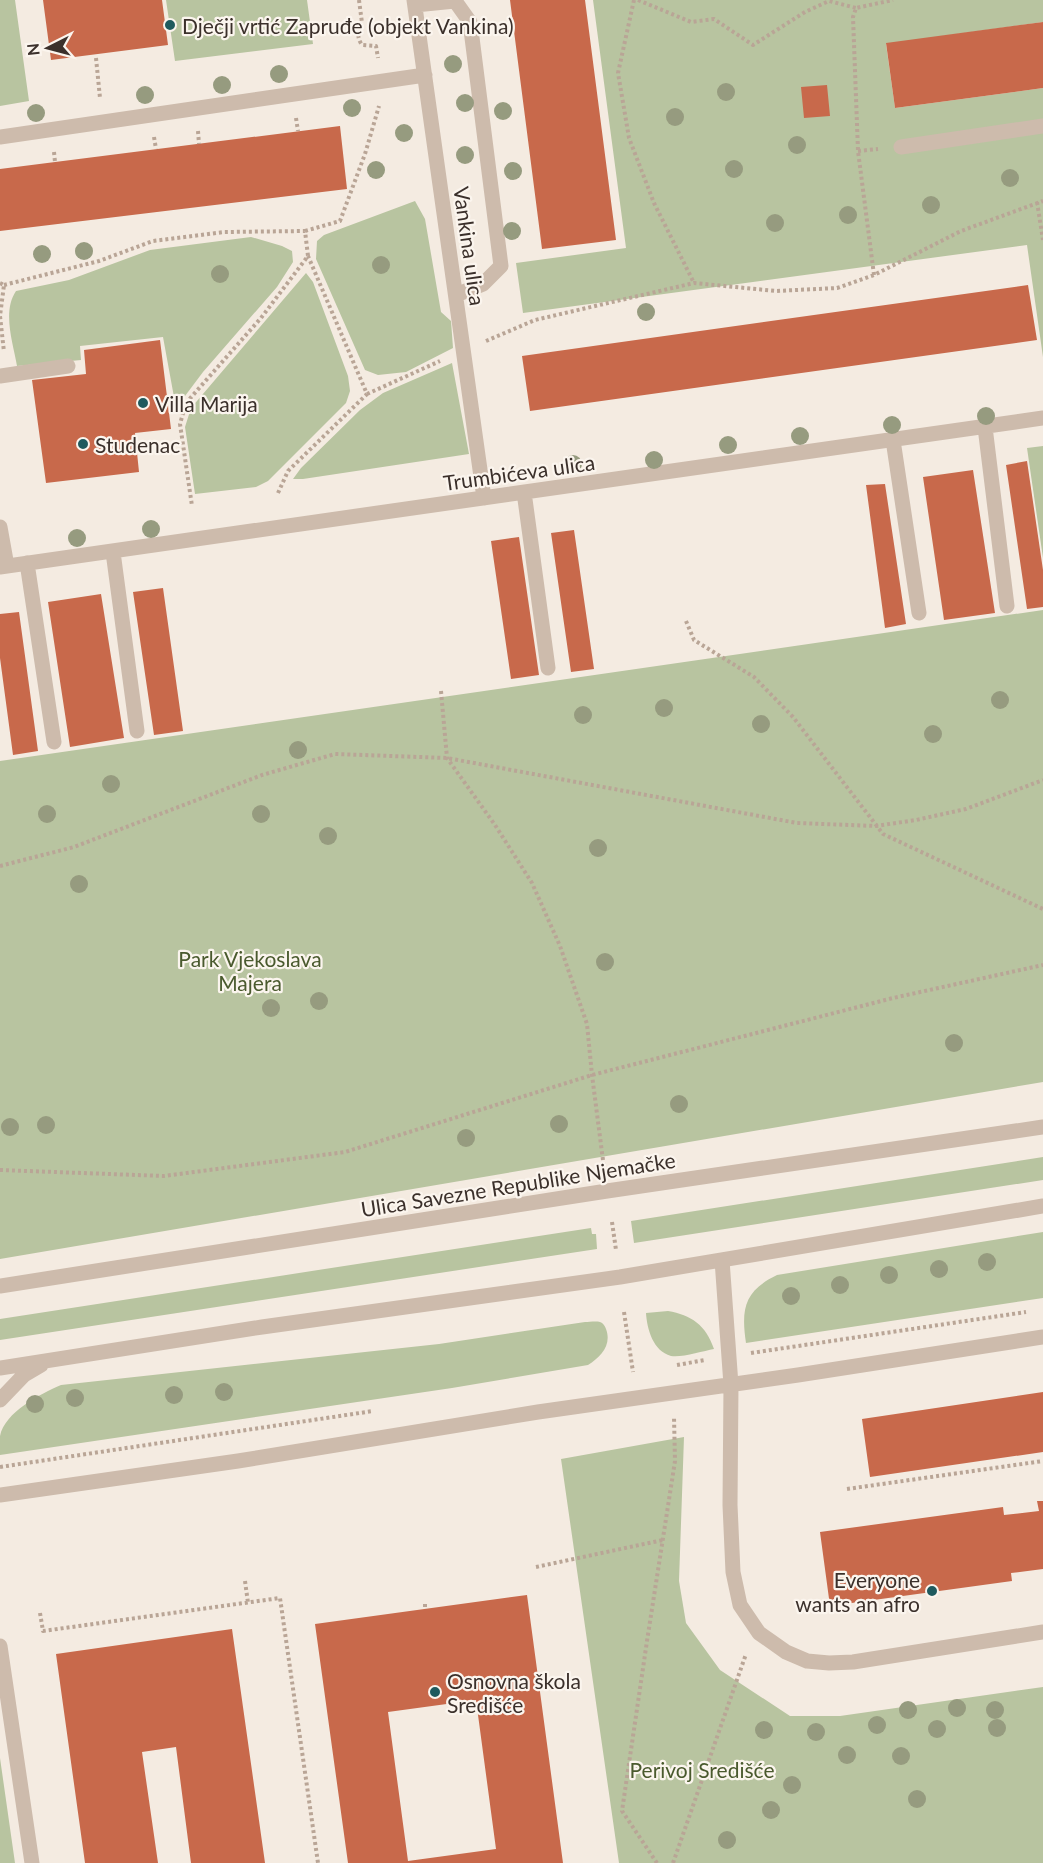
<svg xmlns="http://www.w3.org/2000/svg" width="1043" height="1863" viewBox="0 0 1043 1863" font-family="Lato,sans-serif">
	<style>
		.green { fill: #b8c4a0 }
		.building { fill: #c8694b; fill-rule: evenodd }
		.lines { fill: none; stroke-linecap: round; stroke-linejoin: round }
		.path { stroke: #b9a596; stroke-width: 4; stroke-dasharray: 3 3; stroke-linecap: butt }
		.minor { stroke: #cdbbac; stroke-width: 15 }
		.tree { fill: #969b7f }
		.poi-dot { fill: #1f5a5e; stroke: #fbf5ee; stroke-width: 2 }
		.labels { text-anchor: middle; dominant-baseline: central; stroke-width: 4.5; stroke-linejoin: round; paint-order: stroke }
		.poi-label { font-size: 21px; fill: #3b302b; stroke: #fbf5ee; text-anchor: start }
		.street-label { font-size: 21px; fill: #3b302b; stroke: #fbf5ee }
		.park-label { font-size: 21px; fill: #4a5a2e; stroke: #fbf5ee }
	</style>
	<rect width="100%" height="100%" fill="#f4ebe1"/>
	<path class="green" d="M0,0H15L29,101L0,106Z
		M166,0H307L313,44L175,61Z
		M593,0H1043V22L886,44L895,108L1043,88V357L1027,245L523,313L516,263L626,248Z
		M415,201L425,219L441,312L451,321L453,348L406,372L378,375L365,370L316,259L317,241L324,235Z
		M251,237L282,246L292,251L293,262L277,287L203,372L176,408L163,337L80,346L81,360L17,366C13,342 2,312 16,291L69,280L150,250Z
		M306,273L313,282L348,376L350,391L346,403L268,481L256,487L195,494L185,427L191,408Z
		M452,363L469,454L303,479H293L301,468L360,410L383,393Z
		M1043,446V558L1027,448Z
		M1043,610V1082L0,1259V761Z
		M1043,1157V1180L634,1243L631,1221Z
		M591,1228L592,1234H596L597,1249L0,1340V1319Z
		M1043,1232V1298L746,1343C741,1309 744,1291 777,1275Z
		M668,1311C691,1315 706,1325 714,1349C703,1351 681,1358 671,1356C653,1351 647,1329 646,1313Z
		M585,1322C589,1322 596,1321 600,1322C603,1323 605,1326 606,1329C612,1345 601,1357 588,1365L452,1388L0,1455C0,1449 0,1442 0,1436C5,1412 40,1394 61,1385L439,1344Z
		M684,1437L679,1581L686,1623L720,1670L790,1716H840L1043,1687V1863H619L561,1459Z
		M0,1758L15,1863H0Z"/>
	<path class="building" d="M43,0H162L168,45L51,60Z
		M510,0H585L616,240L542,249Z
		M1043,22V88L895,108L886,43Z
		M827,85L830,116L804,118L801,87Z
		M340,126L347,189L0,231V169Z
		M1028,285L1037,340L530,411L522,356Z
		M160,340L171,429L135,433L139,472L46,483L32,380L86,374L84,350Z
		M1027,461L1043,570V607L1027,609L1006,465Z
		M973,470L995,613L944,620L923,477Z
		M885,484L906,624L885,628L866,485Z
		M574,530L594,669L571,672L551,533Z
		M519,537L539,675L511,679L491,541Z
		M163,588L183,731L154,735L133,592Z
		M101,594L124,738L70,747L48,602Z
		M19,612L38,751L13,755L0,658V614Z
		M1043,1392V1452L870,1477L862,1419Z
		M1037,1501H1043V1569L1011,1573L1012,1581L830,1606L820,1532L1003,1507L1004,1515L1039,1511Z
		M527,1595L563,1863H348L315,1624ZM476,1700L496,1849L408,1861L388,1712Z
		M232,1629L265,1863H191L176,1747L142,1752L158,1863H85L56,1654Z"/>
	<g class="lines">
		<path class="path" d="M359,0L362,23C357,30 357,38 362,45L376,46L378,58
			M634,0L618,73L629,138L654,203L694,283
			M638,0L691,22L714,19L753,45L805,12L829,1L856,8
			M96,58L100,98
			M296,118L298,131
			M198,131L199,144
			M154,137L156,149
			M858,151L878,149
			M54,152L55,162
			M1037,202L1043,240
			M305,231L340,221L365,154L379,106
			M874,275L858,151L853,17L856,8L893,0
			M0,283L4,285L0,316L4,352
			M4,285L99,261L153,241L224,232L305,231L308,256L261,318L186,403L180,424L192,506
			M486,341L535,320L694,283L776,291L837,288L874,275L961,231L1043,201
			M367,394L440,361
			M278,493L288,471L367,394L308,256
			M686,621L694,640L754,677L793,717L883,834L1043,909
			M441,691L447,758L495,825L532,883L560,946L587,1024L592,1075L604,1168
			M0,866L74,847L262,775L335,754L447,758L797,823L876,826L916,820L966,809L1043,780
			M0,1170L164,1176L345,1152L592,1075L893,998L1043,965
			M612,1222L616,1250
			M624,1312L633,1372
			M751,1353L1026,1312
			M677,1365L705,1360
			M0,1467L373,1411
			M847,1489L1043,1461
			M536,1567L663,1540
			M245,1581L248,1603
			M425,1604V1609
			M40,1613L43,1631L280,1598L318,1863
			M657,1863L622,1811L647,1641L675,1461L674,1417
			M673,1863L746,1654"/>
		<path class="minor" d="M414,0L484,498
			M415,5L455,1L470,22L501,266L483,284L456,295
			M0,137L425,75
			M901,147L1043,126
			M0,376L68,366
			M985,427L1007,606
			M893,440L919,613
			M524,492L548,668
			M0,527L7,566
			M113,552L137,731
			M27,563L54,742
			M0,567L1043,418
			M722,1260L731,1385L730,1505L733,1572L740,1605L759,1633L786,1652L807,1661L829,1663L853,1662L1043,1632
			M0,1286L607,1191L1043,1127
			M0,1368L262,1327L620,1277L1043,1206
			M0,1400L24,1375L41,1365
			M0,1495L238,1461L538,1412L798,1375L1043,1337
			M0,1646L32,1863"/>
	</g>
	<g class="tree">
		<circle cx="453" cy="64" r="9"/>
		<circle cx="279" cy="74" r="9"/>
		<circle cx="222" cy="85" r="9"/>
		<circle cx="726" cy="92" r="9"/>
		<circle cx="145" cy="95" r="9"/>
		<circle cx="465" cy="103" r="9"/>
		<circle cx="352" cy="108" r="9"/>
		<circle cx="503" cy="111" r="9"/>
		<circle cx="36" cy="113" r="9"/>
		<circle cx="675" cy="117" r="9"/>
		<circle cx="404" cy="133" r="9"/>
		<circle cx="797" cy="145" r="9"/>
		<circle cx="465" cy="155" r="9"/>
		<circle cx="734" cy="169" r="9"/>
		<circle cx="376" cy="170" r="9"/>
		<circle cx="513" cy="171" r="9"/>
		<circle cx="1010" cy="178" r="9"/>
		<circle cx="931" cy="205" r="9"/>
		<circle cx="848" cy="215" r="9"/>
		<circle cx="775" cy="223" r="9"/>
		<circle cx="512" cy="231" r="9"/>
		<circle cx="84" cy="251" r="9"/>
		<circle cx="42" cy="254" r="9"/>
		<circle cx="381" cy="265" r="9"/>
		<circle cx="220" cy="274" r="9"/>
		<circle cx="646" cy="312" r="9"/>
		<circle cx="986" cy="416" r="9"/>
		<circle cx="892" cy="425" r="9"/>
		<circle cx="800" cy="436" r="9"/>
		<circle cx="728" cy="445" r="9"/>
		<circle cx="654" cy="460" r="9"/>
		<circle cx="573" cy="464" r="9"/>
		<circle cx="151" cy="529" r="9"/>
		<circle cx="77" cy="538" r="9"/>
		<circle cx="1000" cy="700" r="9"/>
		<circle cx="664" cy="708" r="9"/>
		<circle cx="583" cy="715" r="9"/>
		<circle cx="761" cy="724" r="9"/>
		<circle cx="933" cy="734" r="9"/>
		<circle cx="298" cy="750" r="9"/>
		<circle cx="111" cy="784" r="9"/>
		<circle cx="47" cy="814" r="9"/>
		<circle cx="261" cy="814" r="9"/>
		<circle cx="328" cy="836" r="9"/>
		<circle cx="598" cy="848" r="9"/>
		<circle cx="79" cy="884" r="9"/>
		<circle cx="605" cy="962" r="9"/>
		<circle cx="319" cy="1001" r="9"/>
		<circle cx="271" cy="1008" r="9"/>
		<circle cx="954" cy="1043" r="9"/>
		<circle cx="679" cy="1104" r="9"/>
		<circle cx="559" cy="1124" r="9"/>
		<circle cx="46" cy="1125" r="9"/>
		<circle cx="10" cy="1127" r="9"/>
		<circle cx="466" cy="1138" r="9"/>
		<circle cx="987" cy="1262" r="9"/>
		<circle cx="939" cy="1269" r="9"/>
		<circle cx="889" cy="1275" r="9"/>
		<circle cx="840" cy="1285" r="9"/>
		<circle cx="791" cy="1296" r="9"/>
		<circle cx="224" cy="1392" r="9"/>
		<circle cx="174" cy="1395" r="9"/>
		<circle cx="75" cy="1398" r="9"/>
		<circle cx="35" cy="1404" r="9"/>
		<circle cx="957" cy="1708" r="9"/>
		<circle cx="908" cy="1710" r="9"/>
		<circle cx="995" cy="1710" r="9"/>
		<circle cx="877" cy="1725" r="9"/>
		<circle cx="997" cy="1728" r="9"/>
		<circle cx="937" cy="1729" r="9"/>
		<circle cx="764" cy="1730" r="9"/>
		<circle cx="816" cy="1732" r="9"/>
		<circle cx="847" cy="1755" r="9"/>
		<circle cx="901" cy="1756" r="9"/>
		<circle cx="792" cy="1785" r="9"/>
		<circle cx="917" cy="1799" r="9"/>
		<circle cx="771" cy="1810" r="9"/>
		<circle cx="727" cy="1840" r="9"/>
	</g>
	<g class="poi-dot">
		<circle cx="170" cy="25" r="6"/>
		<circle cx="143" cy="403" r="6"/>
		<circle cx="83" cy="444" r="6"/>
		<circle cx="932" cy="1591" r="6"/>
		<circle cx="435" cy="1692" r="6"/>
	</g>
	<g class="labels">
		<g class="poi-label">
			<text x="182" y="25">Dječji vrtić Zapruđe (objekt Vankina)</text>
			<text x="155" y="403">Villa Marija</text>
			<text x="95" y="444">Studenac</text>
			<text x="920" y="1579" text-anchor="end">Everyone<tspan x="920" dy="24">wants an afro</tspan></text>
			<text x="447" y="1680">Osnovna škola<tspan x="447" dy="24">Središće</tspan></text>
		</g>
		<g class="street-label">
			<text transform="translate(470 246) rotate(82)">Vankina ulica</text>
			<text transform="translate(519 472) rotate(-8)">Trumbićeva ulica</text>
			<text transform="translate(518 1184) rotate(-9)">Ulica Savezne Republike Njemačke</text>
		</g>
		<g class="park-label">
			<text x="250" y="958">Park Vjekoslava<tspan x="250" dy="24">Majera</tspan></text>
			<text x="702" y="1769">Perivoj Središće</text>
		</g>
	</g>
	<g transform="translate(48 48) rotate(264)" stroke="#fbf5ee" stroke-width="4.5" paint-order="stroke">
	<path d="M0-4.5L10 22L0 15L-10 22Z" fill="#3b302b"/>
	<text y="-9" font-size="16" font-weight="bold" text-anchor="middle" fill="#3b302b">N</text>
	</g>
</svg>
